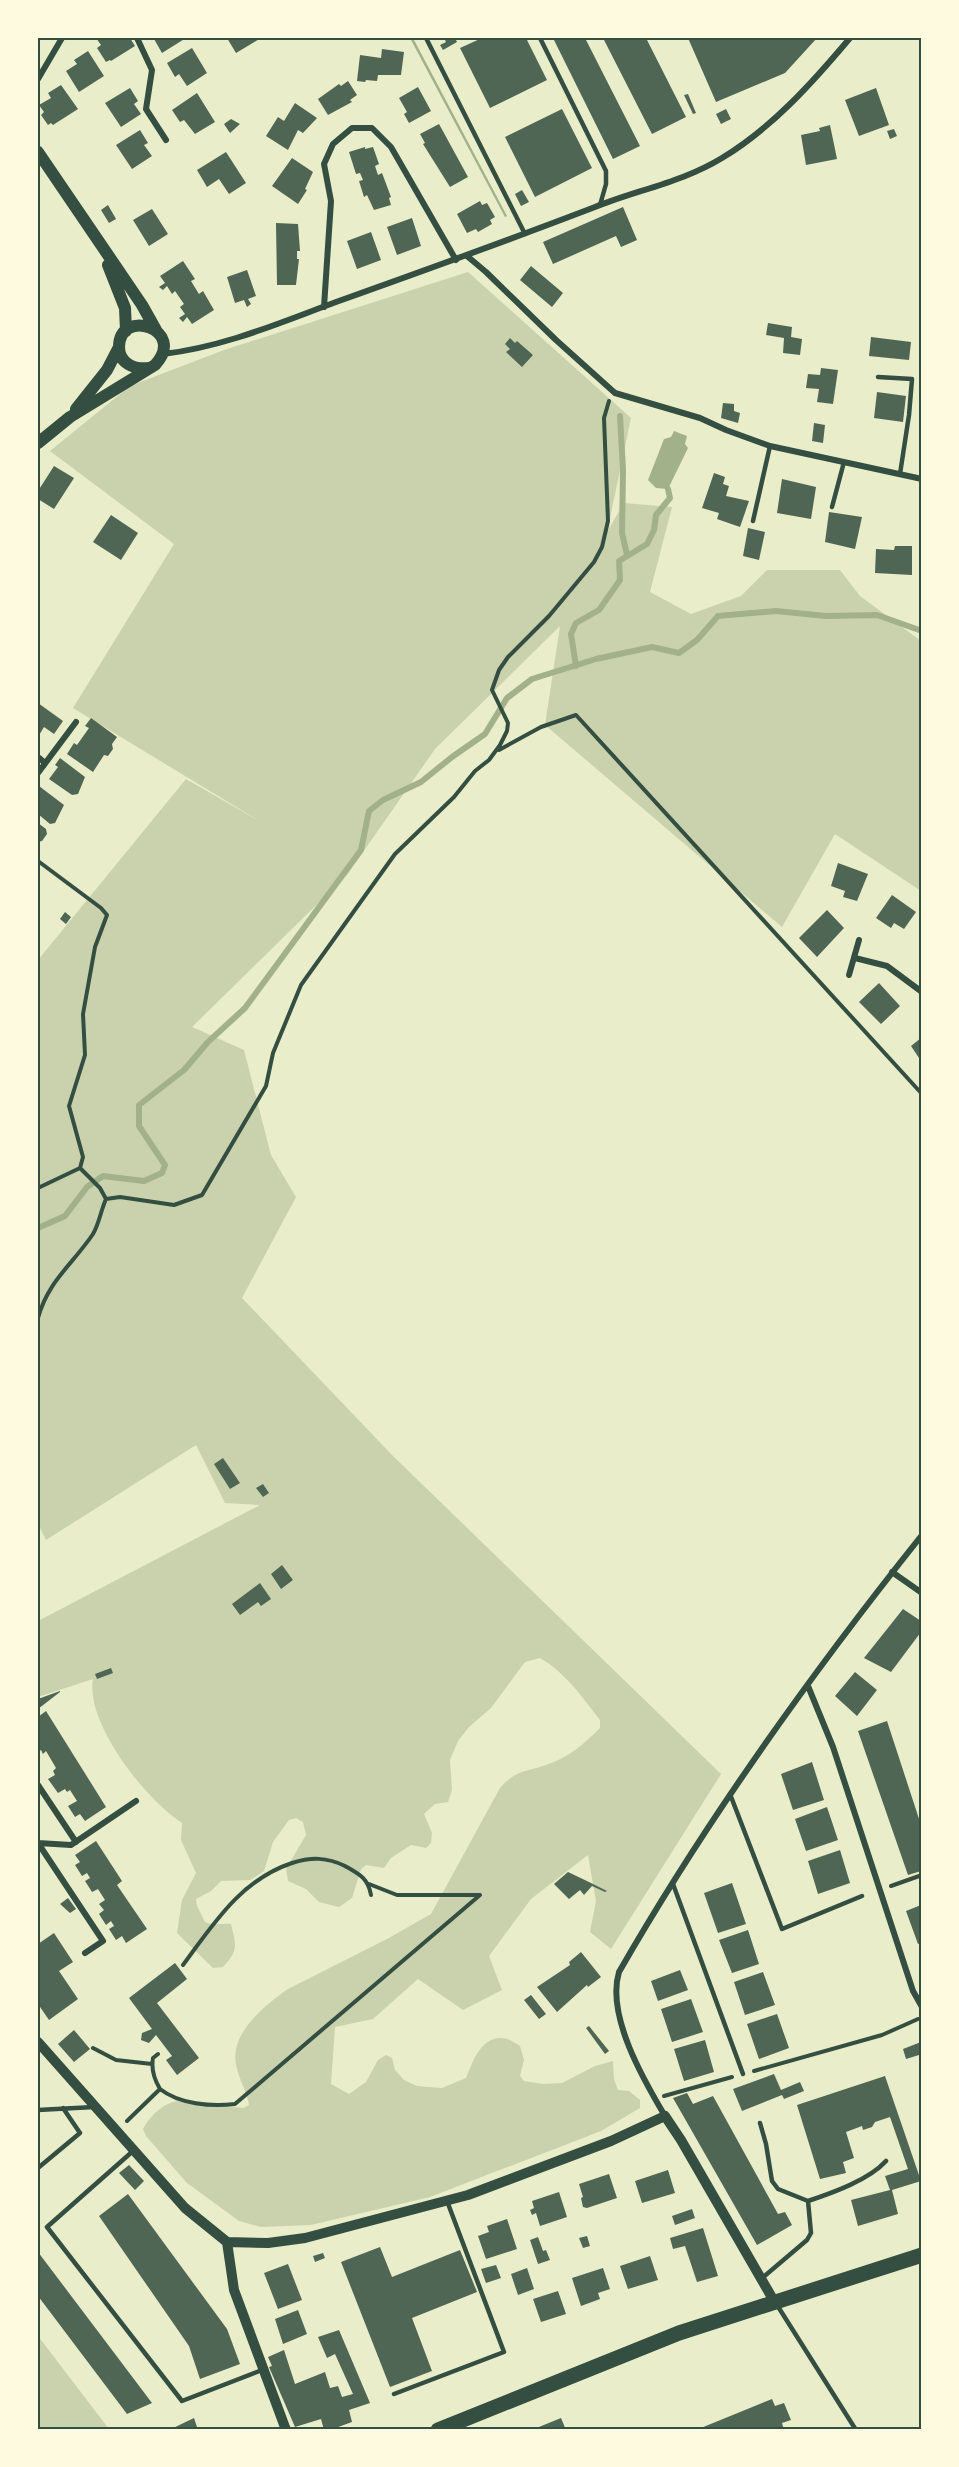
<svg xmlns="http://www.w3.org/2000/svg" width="959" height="2467" viewBox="0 0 959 2467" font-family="'Playfair Display',serif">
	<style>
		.green { fill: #cad2ad }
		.water { fill: #a3b18a }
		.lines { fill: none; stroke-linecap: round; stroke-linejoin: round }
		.stream { stroke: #a3b18a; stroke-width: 6 }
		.building { fill: #4f6655 }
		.path { stroke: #344e41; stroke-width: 4 }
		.service { stroke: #344e41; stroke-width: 4.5 }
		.minor { stroke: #344e41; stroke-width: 6 }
		.tertiary { stroke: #344e41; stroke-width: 10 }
		.secondary { stroke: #344e41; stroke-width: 12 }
		.primary { stroke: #344e41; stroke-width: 15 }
		.neatline { fill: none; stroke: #344e41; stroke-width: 2 }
	</style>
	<rect width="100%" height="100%" fill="#e9edc9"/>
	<path class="green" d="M468,272L631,418L607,532L624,503L672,507L650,592L691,614L741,596L767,570H840L860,596L921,641V891L835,834L782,927L545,725L560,626L435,749L347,875L192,1027L244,1050L271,1155L296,1197L242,1298L392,1455L721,1774L611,1949L590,1932L596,1901L588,1855L531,1899L489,1956L502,1990L463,2010L418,1979L373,2019L335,2027L331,2084L349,2094L366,2082L378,2060L386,2055L392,2058L395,2070L404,2080L417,2086L442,2088L466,2078C472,2063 481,2036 502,2038C508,2038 515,2043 520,2046L524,2060L520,2076L524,2081L543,2084L562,2083L595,2066L613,2061L614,2079L618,2090L629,2091L640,2100V2108L601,2131L430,2197L311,2225L261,2227L239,2221L187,2183L146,2136L143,2129C150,2116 163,2103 178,2101L243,2108L249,2105C247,2091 238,2078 236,2064C230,2033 265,2005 288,1989L387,1939L431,1914L500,1788C516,1770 525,1772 546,1765C568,1758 584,1744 600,1728V1720C582,1697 566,1673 540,1658L525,1662L491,1708L469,1727L458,1741L450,1760L452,1790L448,1802L435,1804L424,1814L432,1833L431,1843L426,1848L411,1845L391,1858L384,1868L366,1865L361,1869L352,1898L339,1907L319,1902L306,1889L288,1881L286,1869L306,1835L303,1822L296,1818L289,1820L273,1842L264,1871L250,1880L221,1881L211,1891L196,1899L197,1906L205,1922C214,1926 221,1923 231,1924C236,1945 239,1950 223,1967L213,1968L177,1933L182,1900L196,1873L181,1840L182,1823C146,1800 85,1723 93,1679L38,1697V1621L260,1505L225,1503L196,1445L46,1540L38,1524V960L186,779L261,822L73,708L174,544L50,451L130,386L224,350Z
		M38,2336L109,2429H38Z"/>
	<path class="water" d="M410,38H413L507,216L505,217Z
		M674,431L687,436L685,444L688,448L668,489L656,488L648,480L664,439L671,437Z"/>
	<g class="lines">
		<path class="stream" d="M620,416L623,470L622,533L627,555
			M576,666L571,634L576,623L599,610L620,580L619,561L647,544L654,530L656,515L670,498L668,489
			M38,1228L65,1216L87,1187L103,1176L144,1181L162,1173L165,1165L139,1126V1105L184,1070L208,1042L245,1008L361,850L369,811L383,800L421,782L452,757L485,734L507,698L532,679L596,659L652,647L679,653L697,640L718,616L776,611L826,616L877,615L922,631"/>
	</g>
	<path class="building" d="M96,38H130L135,46L111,61L110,60L106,62L97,48L101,45Z
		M156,38H186L162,53L154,39Z
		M227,38H261L236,53Z
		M444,38H455L457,42L443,50L440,45L446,42Z
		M482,38H526L547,80L490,108L460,48Z
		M553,38H585L640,146L613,159Z
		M603,38H646L686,117L652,134Z
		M688,38H817L785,73L716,102Z
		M192,48L207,73L187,86L179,74L175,77L167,63Z
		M382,49L404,52L401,75H378L377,81L366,80L365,82L357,81L360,55L381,58Z
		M88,51L104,76L79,92L66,71L77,64L74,60Z
		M348,81L357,95L350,100L352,102L328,115L318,99L339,84L341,86Z
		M61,85L78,109L53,125L51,123L48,125L41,115L44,112L39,105L51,98L48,93Z
		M418,87L431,111L409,123L404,114L407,112L399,98Z
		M130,88L138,101L134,104L141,114L121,127L105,103Z
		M876,88L889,125L859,136L845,100Z
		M197,93L215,122L195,134L184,120L180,122L172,110Z
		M688,94L696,113L693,114L684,95Z
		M295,103L317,118L303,133L298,130L288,150L266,136L278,117L284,121Z
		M562,109L592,168L535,197L505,137Z
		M726,109L731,119L721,124L716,114Z
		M231,119L240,124L230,133L224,124Z
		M439,124L468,177L450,187L423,144L425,143L420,134Z
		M830,125L837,159L806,165L801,135L820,131L819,128Z
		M894,129L897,136L890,139L887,131Z
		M140,130L148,143L144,145L152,156L132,169L116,145Z
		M365,147V149L373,147L379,164L375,166L378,175L382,173L391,197L389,198L391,205L374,210L367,195L364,197L359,181L363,180L360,173L356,174L349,152Z
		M226,152L246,183L229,194L219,179L207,187L197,170Z
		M292,158L313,172L305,189L307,190L298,204L272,186Z
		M522,190L529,202L521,206L515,194Z
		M480,201L482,205L487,203L495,217L490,220L492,224L478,232L476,229L467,233L457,214Z
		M108,205L116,219L109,223L101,210Z
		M623,207L637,240L621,247L616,236L553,264L543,242Z
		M152,209L168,234L149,246L133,220Z
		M412,218L421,246L397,255L387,227Z
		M276,223L298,224L300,251H297V259H299L296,285H277Z
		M371,232L381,260L357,269L347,241Z
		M183,261L195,279L191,281L199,294L203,291L214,310L192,324L187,317L183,322L179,318L185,314L180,307L184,304L175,291L172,294L167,286L163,290L159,287L165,283L160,276Z
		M531,266L563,293L552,307L520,280Z
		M247,270L256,296L248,299L251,304L247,307L244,300L235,303L227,277Z
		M768,323L792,327L791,337L802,339L800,355L783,353L784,338L766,335Z
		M871,337L911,342L909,360L869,356Z
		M510,338L515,343L517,341L533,355L522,367L506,352L510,349L505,344Z
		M821,368L838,370L833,404L817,402L819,389L806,388L808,374L820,375Z
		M877,392L906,396L903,422L874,418Z
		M723,403L734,404V411L740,413L738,423L721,418Z
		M814,423L825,425L823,443L812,441Z
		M54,466L74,478L54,509L38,499V491Z
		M714,473L725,477L723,484L729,486L726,496L749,501L740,527L717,519L719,513L702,508Z
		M782,479L816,487L811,519L777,513Z
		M829,512L862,517L855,549L825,542Z
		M111,515L138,533L121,560L93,542Z
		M748,528L765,532L759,560L743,556Z
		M895,546H912V575L875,573L876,549L894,550Z
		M38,703L63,721L54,734L44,727L38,737Z
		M91,718L117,737L112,744L113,749L108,756L104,755L93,772L67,754L74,743L77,745L89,728L85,726Z
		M60,758L85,777L78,794L72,795L49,779L58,767L55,765Z
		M39,786L64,805L55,823L50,824L38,814Z
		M38,823L46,829L47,834L42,841L38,842Z
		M838,863L868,874L857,901L843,897L845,891L831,886Z
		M892,895L916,912L904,929L894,923L891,928L876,918Z
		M827,910L844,928L817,957L799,938Z
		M65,912L71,917L66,924L60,919Z
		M879,983L900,1006L881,1024L859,1002Z
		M921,1038V1061L911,1046Z
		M223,1458L240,1483L230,1489L214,1464Z
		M263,1484L269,1493L263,1497L256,1488Z
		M282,1565L293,1580L281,1589L271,1574Z
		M260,1583L271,1599L261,1606L258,1602L240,1615L232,1604Z
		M903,1609L921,1621V1632L891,1672L864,1658Z
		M111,1668L113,1673L97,1679L95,1674Z
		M855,1672L877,1690L857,1716L835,1696Z
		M60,1691V1692L38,1709V1699Z
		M46,1711L106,1807L85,1821L80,1814L75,1817L68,1806L77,1801L70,1790L67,1792L65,1789L58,1793L48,1779L55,1775L53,1771L56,1768L46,1751L43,1754L41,1750L38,1752V1717Z
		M887,1721L921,1825V1871L908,1875L858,1731Z
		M812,1762L824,1800L793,1810L781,1774Z
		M827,1807L838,1840L806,1851L795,1819Z
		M96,1841L122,1881L117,1885L147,1929L126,1943L122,1936L116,1940L109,1929L114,1926L111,1921L106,1925L99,1914L104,1910L99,1904L105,1900L98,1889L92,1892L85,1881L90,1878L87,1873L82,1876L75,1865L80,1862L75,1855Z
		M840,1850L850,1883L818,1894L808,1861Z
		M568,1872L589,1882L607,1891L605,1892L592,1886L584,1895L580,1890L569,1899L554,1884Z
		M732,1883L746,1924L718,1933L704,1893Z
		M68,1898L76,1909L70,1913L60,1904Z
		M921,1905V1943L918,1944L906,1911Z
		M748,1930L759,1964L732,1973L719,1940Z
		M54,1933L73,1962L59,1971L78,1999L49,2020L38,2004V1944Z
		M581,1952L601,1977L588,1987L587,1985L557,2012L537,1987L570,1965L569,1962Z
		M175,1963L187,1979L157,2003L199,2058L177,2075L166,2060L172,2056L156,2035L149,2043L141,2040L142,2033L152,2029L129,1998Z
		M680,1970L688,1990L658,2001L651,1981Z
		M763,1972L775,2005L745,2015L734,1982Z
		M531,1995L546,2014L539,2019L524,2000Z
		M691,1999L703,2032L672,2042L661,2009Z
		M777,2014L789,2048L759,2059L747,2024Z
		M589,2026L609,2051L605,2054L586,2028Z
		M74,2030L90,2049L74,2062L58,2044Z
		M705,2040L714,2072L684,2081L674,2049Z
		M921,2042V2061L919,2055L906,2059L903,2049Z
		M774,2074L781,2090L800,2082L804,2091L784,2099L782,2095L742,2111L733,2089Z
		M885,2076L921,2181L892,2190L898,2214L858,2226L851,2200L890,2190L885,2176L908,2169L890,2117L875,2122L872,2127L863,2130L862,2126L846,2132L854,2158L843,2162L846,2173L820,2179L797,2105Z
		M687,2093L693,2104L713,2096L778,2214L785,2212L792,2225L757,2245L673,2098Z
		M129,2165L144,2181L135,2190L119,2173Z
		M668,2170L675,2193L642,2203L635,2181Z
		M609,2174L617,2198L587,2208L583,2207L581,2198L583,2197L579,2184Z
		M559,2192L567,2217L540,2226L536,2213L532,2215L530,2210L534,2208L532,2201Z
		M128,2194L227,2329L240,2364L200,2379L189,2346L99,2216Z
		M692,2209L695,2218L675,2225L672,2216Z
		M507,2219L517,2249L486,2259L478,2236L489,2232L487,2226Z
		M703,2228L718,2276L697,2282L685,2246L673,2249L670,2238Z
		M587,2236L590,2246L583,2248L579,2238Z
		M538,2237L543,2251L546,2250L550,2260L538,2264L530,2240Z
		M380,2247L392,2277L460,2250L477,2292L412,2318L432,2371L390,2387L341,2262Z
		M38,2252L152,2403L127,2414L38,2296Z
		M323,2253L325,2258L315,2262L313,2256Z
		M650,2256L658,2280L628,2289L620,2266Z
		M288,2264L302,2300L278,2309L264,2273Z
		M496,2265L501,2278L486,2283L481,2269Z
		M527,2268L534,2289L518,2295L511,2274Z
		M603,2268L610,2289L598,2293L600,2299L581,2306L572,2278Z
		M558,2291L566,2314L541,2322L533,2299Z
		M298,2310L307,2334L283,2344L275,2319Z
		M339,2330L370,2403L349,2410L352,2422L330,2430H324L321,2419L295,2427L269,2367L272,2366L268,2357L284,2350L295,2384L325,2372L330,2388L338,2386L342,2397L353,2394L335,2354L327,2358L318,2337Z
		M772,2399L775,2406L784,2403L791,2420L782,2423L784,2430H696Z
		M194,2418L198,2430H169Z
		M561,2418L566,2430H534V2429Z"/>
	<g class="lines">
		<path class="path" d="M499,750L541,727L576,715L922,1094
			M38,861L101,908L107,915L95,947L83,1014L85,1055L69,1106L83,1157L80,1168L38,1188
			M80,1168L100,1188L106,1199
			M106,1199L120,1197L174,1205L202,1195L266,1086L273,1053L301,985L395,854L454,797L475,771L489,760L500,745L507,731L508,723L492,690L499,670L508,657L549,616L594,562L602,547L608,521L604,418L609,401
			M38,1318C48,1281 72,1265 93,1234C99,1224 101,1210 106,1199
			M369,1884L397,1895H480
			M891,1886L922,1875
			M183,1965C214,1923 241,1880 292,1863C311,1857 327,1857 345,1866C359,1874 368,1878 371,1895
			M93,2048L116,2060L152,2064
			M754,2071L882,2035L918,2019
			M160,2089C179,2104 211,2107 235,2104L480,1895
			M664,2096L732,2077
			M127,2121L160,2089C154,2079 151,2069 153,2058L158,2054"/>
		<path class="service" d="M426,38L525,234
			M540,38L606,171V184L600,205
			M878,377L912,379L909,415L900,474
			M832,507L844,462
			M753,521L770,446
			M730,1794L782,1929L862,1896
			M673,1884L743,2074
			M38,2110L94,2107
			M760,2123L766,2144L772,2181L778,2189L808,2201
			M133,2151L47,2227L182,2401L262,2370
			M38,2168L80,2133L63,2108
			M761,2279L807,2240L811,2233L808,2201C832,2193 869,2180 886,2161
			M777,2305L856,2430
			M394,2394L504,2352L447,2201"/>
		<path class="minor" d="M137,38L152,70L146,109L166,140
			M38,79L62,38
			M467,256L486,272L556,340L615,393L700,418L726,430L770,446L922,479
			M324,307L331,201L324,164L333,144L352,128H372L391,147L456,260
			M163,354C224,347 279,323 336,302C423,271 509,240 595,207C637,190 683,182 722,158C772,128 813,82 850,38
			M38,757L45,763
			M38,773L76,722
			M855,958L887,966L922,992
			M849,975L859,940
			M892,1572L922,1593
			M808,1686L833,1747L913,1991L922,2007
			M38,1785L76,1842
			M38,1843L103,1941L85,1953
			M38,1843L71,1845L136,1801
			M665,2116C643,2079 606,2015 619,1972C707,1819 811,1674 922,1535"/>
		<path class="tertiary" d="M38,2042L185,2208L227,2242L234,2290L286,2430
			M227,2242L268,2243L305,2238L468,2195L611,2141L665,2116L681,2140L774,2301"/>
		<path class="secondary" d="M38,152L142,305L156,330
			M108,265L125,308L126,331
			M76,409L107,370L119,347
			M38,443L70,417L155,365C188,329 119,307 119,347C119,363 134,370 149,368"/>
		<path class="primary" d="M438,2430L679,2333L922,2255"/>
	</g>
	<rect width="959" height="2467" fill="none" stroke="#fefae0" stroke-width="78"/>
	<rect x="39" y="39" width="881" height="2389" class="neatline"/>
</svg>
